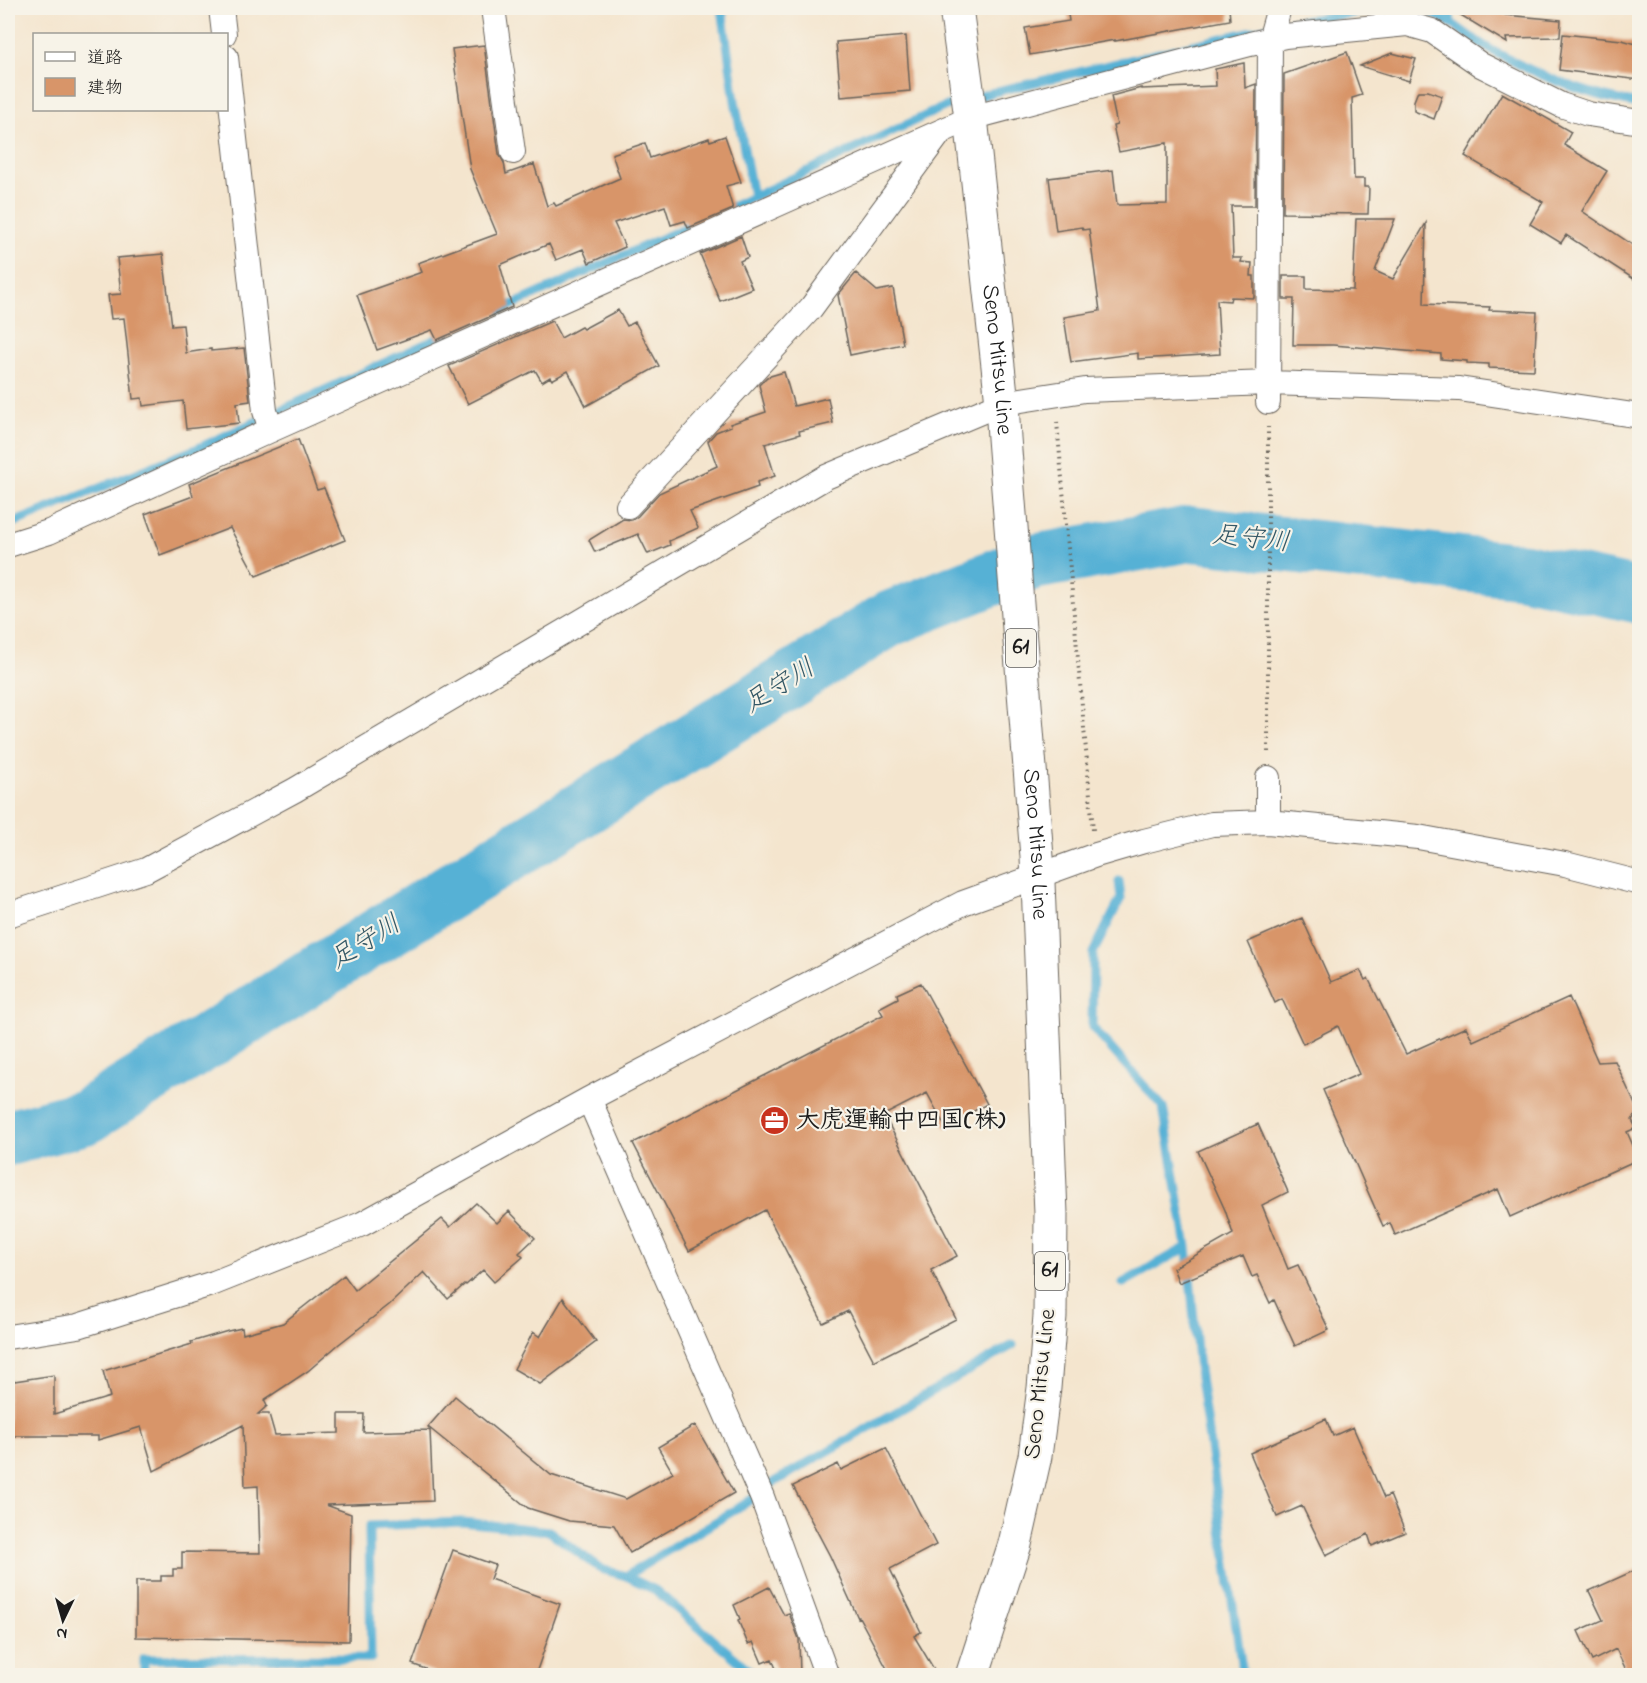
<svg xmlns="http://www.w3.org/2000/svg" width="1647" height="1683" viewBox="0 0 1647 1683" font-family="'Indie Flower','Klee One',sans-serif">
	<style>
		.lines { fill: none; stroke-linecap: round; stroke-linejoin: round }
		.stream { stroke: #57b1d5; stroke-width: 9 }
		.river { stroke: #57b1d5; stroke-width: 56 }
		.building { fill: #d89569 }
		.street-casing { stroke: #68625a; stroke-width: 26 }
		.primary-casing { stroke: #68625a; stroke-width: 35 }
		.path { stroke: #68625a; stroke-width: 4; stroke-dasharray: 1.5 4.5; stroke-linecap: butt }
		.street { stroke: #fff; stroke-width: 24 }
		.primary { stroke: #fff; stroke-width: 33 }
		.labels { text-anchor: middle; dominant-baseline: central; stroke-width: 4.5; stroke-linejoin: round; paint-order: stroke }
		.shield { fill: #f7f3e8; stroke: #5e5c59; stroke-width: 1.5 }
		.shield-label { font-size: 22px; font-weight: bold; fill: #1c1c1c }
		.street-label { font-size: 24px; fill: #1c1c1c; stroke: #f7f3e8 }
		.poi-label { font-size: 24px; font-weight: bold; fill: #1c1c1c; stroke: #f7f3e8; text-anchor: start }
		.water-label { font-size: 26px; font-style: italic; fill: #345866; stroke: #f7f3e8 }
	</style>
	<rect width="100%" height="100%" fill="#f7f3e8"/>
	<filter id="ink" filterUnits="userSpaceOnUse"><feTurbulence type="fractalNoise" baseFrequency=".0167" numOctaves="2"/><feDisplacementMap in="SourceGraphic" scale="12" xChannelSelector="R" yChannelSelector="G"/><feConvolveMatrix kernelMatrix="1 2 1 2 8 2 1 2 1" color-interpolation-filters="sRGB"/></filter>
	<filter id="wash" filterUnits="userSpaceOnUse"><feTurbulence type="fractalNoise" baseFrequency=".008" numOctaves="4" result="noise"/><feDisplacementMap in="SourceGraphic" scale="24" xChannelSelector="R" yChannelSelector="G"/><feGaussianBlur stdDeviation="1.35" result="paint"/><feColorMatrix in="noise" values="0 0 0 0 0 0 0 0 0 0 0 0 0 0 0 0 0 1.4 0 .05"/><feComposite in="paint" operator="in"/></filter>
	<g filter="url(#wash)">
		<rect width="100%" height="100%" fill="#f4e5ce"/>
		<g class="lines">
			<path class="stream" d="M722,8L735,101L753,196
				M1449,8L1451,23C1466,33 1481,45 1497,53C1541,77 1590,96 1640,104
				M723,211L933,112L946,106L998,91L1291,22L1390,8L1428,11L1451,23
				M501,310L696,223
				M8,525L196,449L447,334
				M1119,881L1121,898L1093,953L1092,1027L1163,1107L1187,1247L1199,1370L1243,1676
				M1123,1283L1187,1247
				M626,1576L743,1505L774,1482L1013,1345
				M144,1676V1659L371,1658L369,1526L462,1522L549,1531L601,1569L626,1576L655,1590L756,1676"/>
			<path class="river" d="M8,1138L85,1117L889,619L1033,562L1191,534L1525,571L1640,596"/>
		</g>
		<g id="blocks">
			<path class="building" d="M1067,8H1229L1230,20L1115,41V40L1030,55L1025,28L1069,21Z
				M1449,8H1504L1505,15L1561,20L1560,37L1506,38L1507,43Z
				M1563,34L1622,40L1640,45V80L1559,70Z
				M906,36L910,91L841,97L836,42Z
				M484,45L499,154L504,163L506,174L534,164L547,206L554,203L556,206L620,178L612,154L645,143L650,158L709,138L710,141L725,136L741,182L726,186L733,209L688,228L685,221L671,225L665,206L614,223L625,247L589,263L583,249L556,260L549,244L500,265L512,307L437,340L432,330L377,350L357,295L422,272L418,263L497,234L470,169L452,49Z
				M1347,52L1362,95L1352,98L1354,179H1364V187H1369L1368,214L1283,213L1284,74Z
				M1392,53L1416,59L1409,81L1360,66Z
				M1244,63L1245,88L1256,84L1255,206H1231L1233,258H1242L1241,262L1252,263L1251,276H1254V298L1231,297L1230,301L1217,300L1220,354L1138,359V353L1071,362L1064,317L1100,311L1089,229L1083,230L1082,227L1056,231L1049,178L1113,170L1117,205L1167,204V143L1119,152L1113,126L1117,125L1111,96L1141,88V89L1216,86L1215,69Z
				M1418,91H1428L1442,96L1434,119L1414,111V101Z
				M1502,93L1571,132L1564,145L1607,171L1582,211L1640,250V283L1566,235L1561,243L1530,224L1543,202L1465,156Z
				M1356,219H1395L1375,271L1393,279L1426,223L1424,304L1490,307L1489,310L1537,312L1534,370L1489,368V364L1467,363V361L1441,359V354L1333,345H1293L1294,299H1283V276H1306V289L1353,290Z
				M741,236L748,257L740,261L752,288L720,301L700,254Z
				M163,254L172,326L183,325L186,353L211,349V351L244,348L250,401L237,403L239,423L186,429L183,401L143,406L142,398L133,399L124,318L111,319L108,295L121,294L117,258Z
				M856,273L877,291L893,288L903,344L850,355L838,295Z
				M618,310L627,326L635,322L659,366L586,406L568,371L552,380L550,377L542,382L535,370L468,404L449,366L552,321L561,338L581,327L583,329Z
				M784,372L794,406L828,398L833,423L799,431L800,434L765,444L775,476L757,482L758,487L690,511L698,528L669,541L670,545L648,554L638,534L595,552L589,540L623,519L632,520L638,516L659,493L717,466L708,441L716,432L731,426L730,424L766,412L759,385L767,377Z
				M298,439L317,490L324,488L345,540L256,576L230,528L160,555L145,514L193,496L189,484Z
				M1302,918L1331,982L1360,970L1365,980L1368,978L1406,1054L1466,1027L1473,1041L1569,997L1598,1062L1615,1061L1638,1111L1632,1120L1636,1128L1627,1132L1639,1159L1510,1217L1498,1189L1395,1235L1390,1223L1383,1226L1323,1090L1359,1074L1338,1026L1303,1044L1282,999L1275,1003L1248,942Z
				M921,983L987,1104L972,1112L973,1113L946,1128L927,1093L884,1115L957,1256L931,1270L956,1319L874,1361L848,1311L823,1323L765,1210L689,1251L633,1143L883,1015L879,1008L898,998L897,994Z
				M1258,1124L1288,1192L1262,1205L1288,1269L1298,1265L1329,1330L1295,1346L1274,1300L1270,1303L1257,1275L1252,1277L1243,1256L1179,1283L1173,1268L1233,1234L1225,1210L1198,1151Z
				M476,1203L497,1223L509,1211L535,1238L519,1253L523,1257L494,1282L483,1270L466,1285L465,1284L448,1299L424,1272L389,1305L339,1344L308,1371L264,1400L267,1406L258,1414H269L275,1435L339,1433V1414H364L363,1432L430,1430L433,1501L326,1505L351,1514L349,1641L136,1637V1581H161V1576H173V1569H182V1552L260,1553L258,1486L245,1487L243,1425L154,1471L141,1427L98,1440V1436H8V1382L54,1375V1414L110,1397L103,1371L192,1344L191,1342L228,1331L242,1328L243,1334L283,1323L344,1275L355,1290L442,1219L450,1227Z
				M563,1298L596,1342L540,1384L514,1369L533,1332L540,1337Z
				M455,1396L551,1475L626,1499L673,1473L658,1447L695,1425L734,1493L630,1553L614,1525L569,1521L528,1508L428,1427Z
				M1326,1419L1333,1436L1353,1427L1384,1498L1390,1495L1405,1532L1372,1546L1368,1534L1326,1555L1302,1506L1277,1517L1250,1453Z
				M886,1448L936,1545L890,1569L921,1632L914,1636L938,1676H891L859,1617L858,1618L830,1556L793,1486L838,1464L841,1470Z
				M453,1550L495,1565L490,1579L560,1604L535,1676H444L412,1664Z
				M1640,1568V1676H1629L1616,1649L1592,1661L1578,1631L1603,1620L1589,1591Z
				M769,1587L784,1615L789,1613L799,1639L800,1676H779L772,1659L762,1663L753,1642L748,1644L738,1620L740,1619L734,1605Z"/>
		</g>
	</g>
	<g filter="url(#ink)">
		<use href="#blocks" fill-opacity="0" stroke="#68625a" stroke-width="1.5"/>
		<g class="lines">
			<defs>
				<path id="street" d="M221,8L224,34
					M493,8L513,152
					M226,57L265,411L271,430
					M1268,402L1270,40L1279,8
					M628,506L811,308L939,134
					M8,545L49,532L271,430L971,118L1250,44L1285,36L1407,24L1432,31L1481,65L1561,105L1588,114L1640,122
					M1268,822V778
					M8,915L146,870L295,790L826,477L1002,403L1085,390L1268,383L1459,389L1640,416
					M589,1099L762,1497L827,1676
					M8,1337L78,1326L214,1283L362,1224L589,1099L963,903L1096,855L1144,841L1212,824L1268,822L1418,837L1565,864L1640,883"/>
				<g id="primary">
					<path id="s1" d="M956,8L971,118L1002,403L1004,438L1037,857L1051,1214L1050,1316L1044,1388L1035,1456L1015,1544L972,1676"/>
				</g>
			</defs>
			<use href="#street" class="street-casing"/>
			<use href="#primary" class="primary-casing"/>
			<path class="path" d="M1057,422L1093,830
				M1268,752V427"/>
			<use href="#street" class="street"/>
			<use href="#primary" class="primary"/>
		</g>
	</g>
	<defs>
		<symbol id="office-disc" viewBox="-11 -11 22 22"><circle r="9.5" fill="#c8321e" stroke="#f7f3e8"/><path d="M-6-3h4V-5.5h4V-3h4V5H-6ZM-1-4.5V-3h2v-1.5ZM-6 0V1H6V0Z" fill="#fff"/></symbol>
	</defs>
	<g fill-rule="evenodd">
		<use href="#office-disc" x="758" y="1104" width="33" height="33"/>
	</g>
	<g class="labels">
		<g class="shield">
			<rect x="1006" y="629" width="30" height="38" rx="4.5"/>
			<rect x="1035" y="1252" width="30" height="38" rx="4.5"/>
		</g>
		<g class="shield-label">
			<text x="1021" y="648">61</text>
			<text x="1050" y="1271">61</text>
		</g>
		<g class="street-label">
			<text stroke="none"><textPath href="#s1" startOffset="354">Seno Mitsu Line</textPath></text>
			<text stroke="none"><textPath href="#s1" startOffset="840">Seno Mitsu Line</textPath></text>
			<text transform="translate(1041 1384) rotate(-84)">Seno Mitsu Line</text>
		</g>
		<g class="poi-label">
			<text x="796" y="1121">大虎運輸中四国(株)</text>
		</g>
		<g class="water-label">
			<text transform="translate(1251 540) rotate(6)">足守川</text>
			<text transform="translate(780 687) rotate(-32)">足守川</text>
			<text transform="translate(366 943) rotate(-32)">足守川</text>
		</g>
	</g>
	<rect width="1647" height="1683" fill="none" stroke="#f7f3e8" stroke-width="30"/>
	<rect x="33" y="33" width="195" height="78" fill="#f7f3e8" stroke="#9f9d96" stroke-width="1.5"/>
	<rect x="45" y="52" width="30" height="9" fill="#ffffff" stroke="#9f9d96" stroke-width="1.5"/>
	<text x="87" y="63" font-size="18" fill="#1c1c1c">道路</text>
	<rect x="45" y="78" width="30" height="18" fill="#d89569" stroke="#9f9d96" stroke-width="1.5"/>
	<text x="87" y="93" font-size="18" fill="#1c1c1c">建物</text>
	<g transform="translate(63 1620) rotate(185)" stroke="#f7f3e8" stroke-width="4.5" paint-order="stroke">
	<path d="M0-4.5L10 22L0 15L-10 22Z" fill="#1c1c1c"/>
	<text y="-9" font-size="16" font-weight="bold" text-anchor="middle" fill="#1c1c1c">N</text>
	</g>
</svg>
